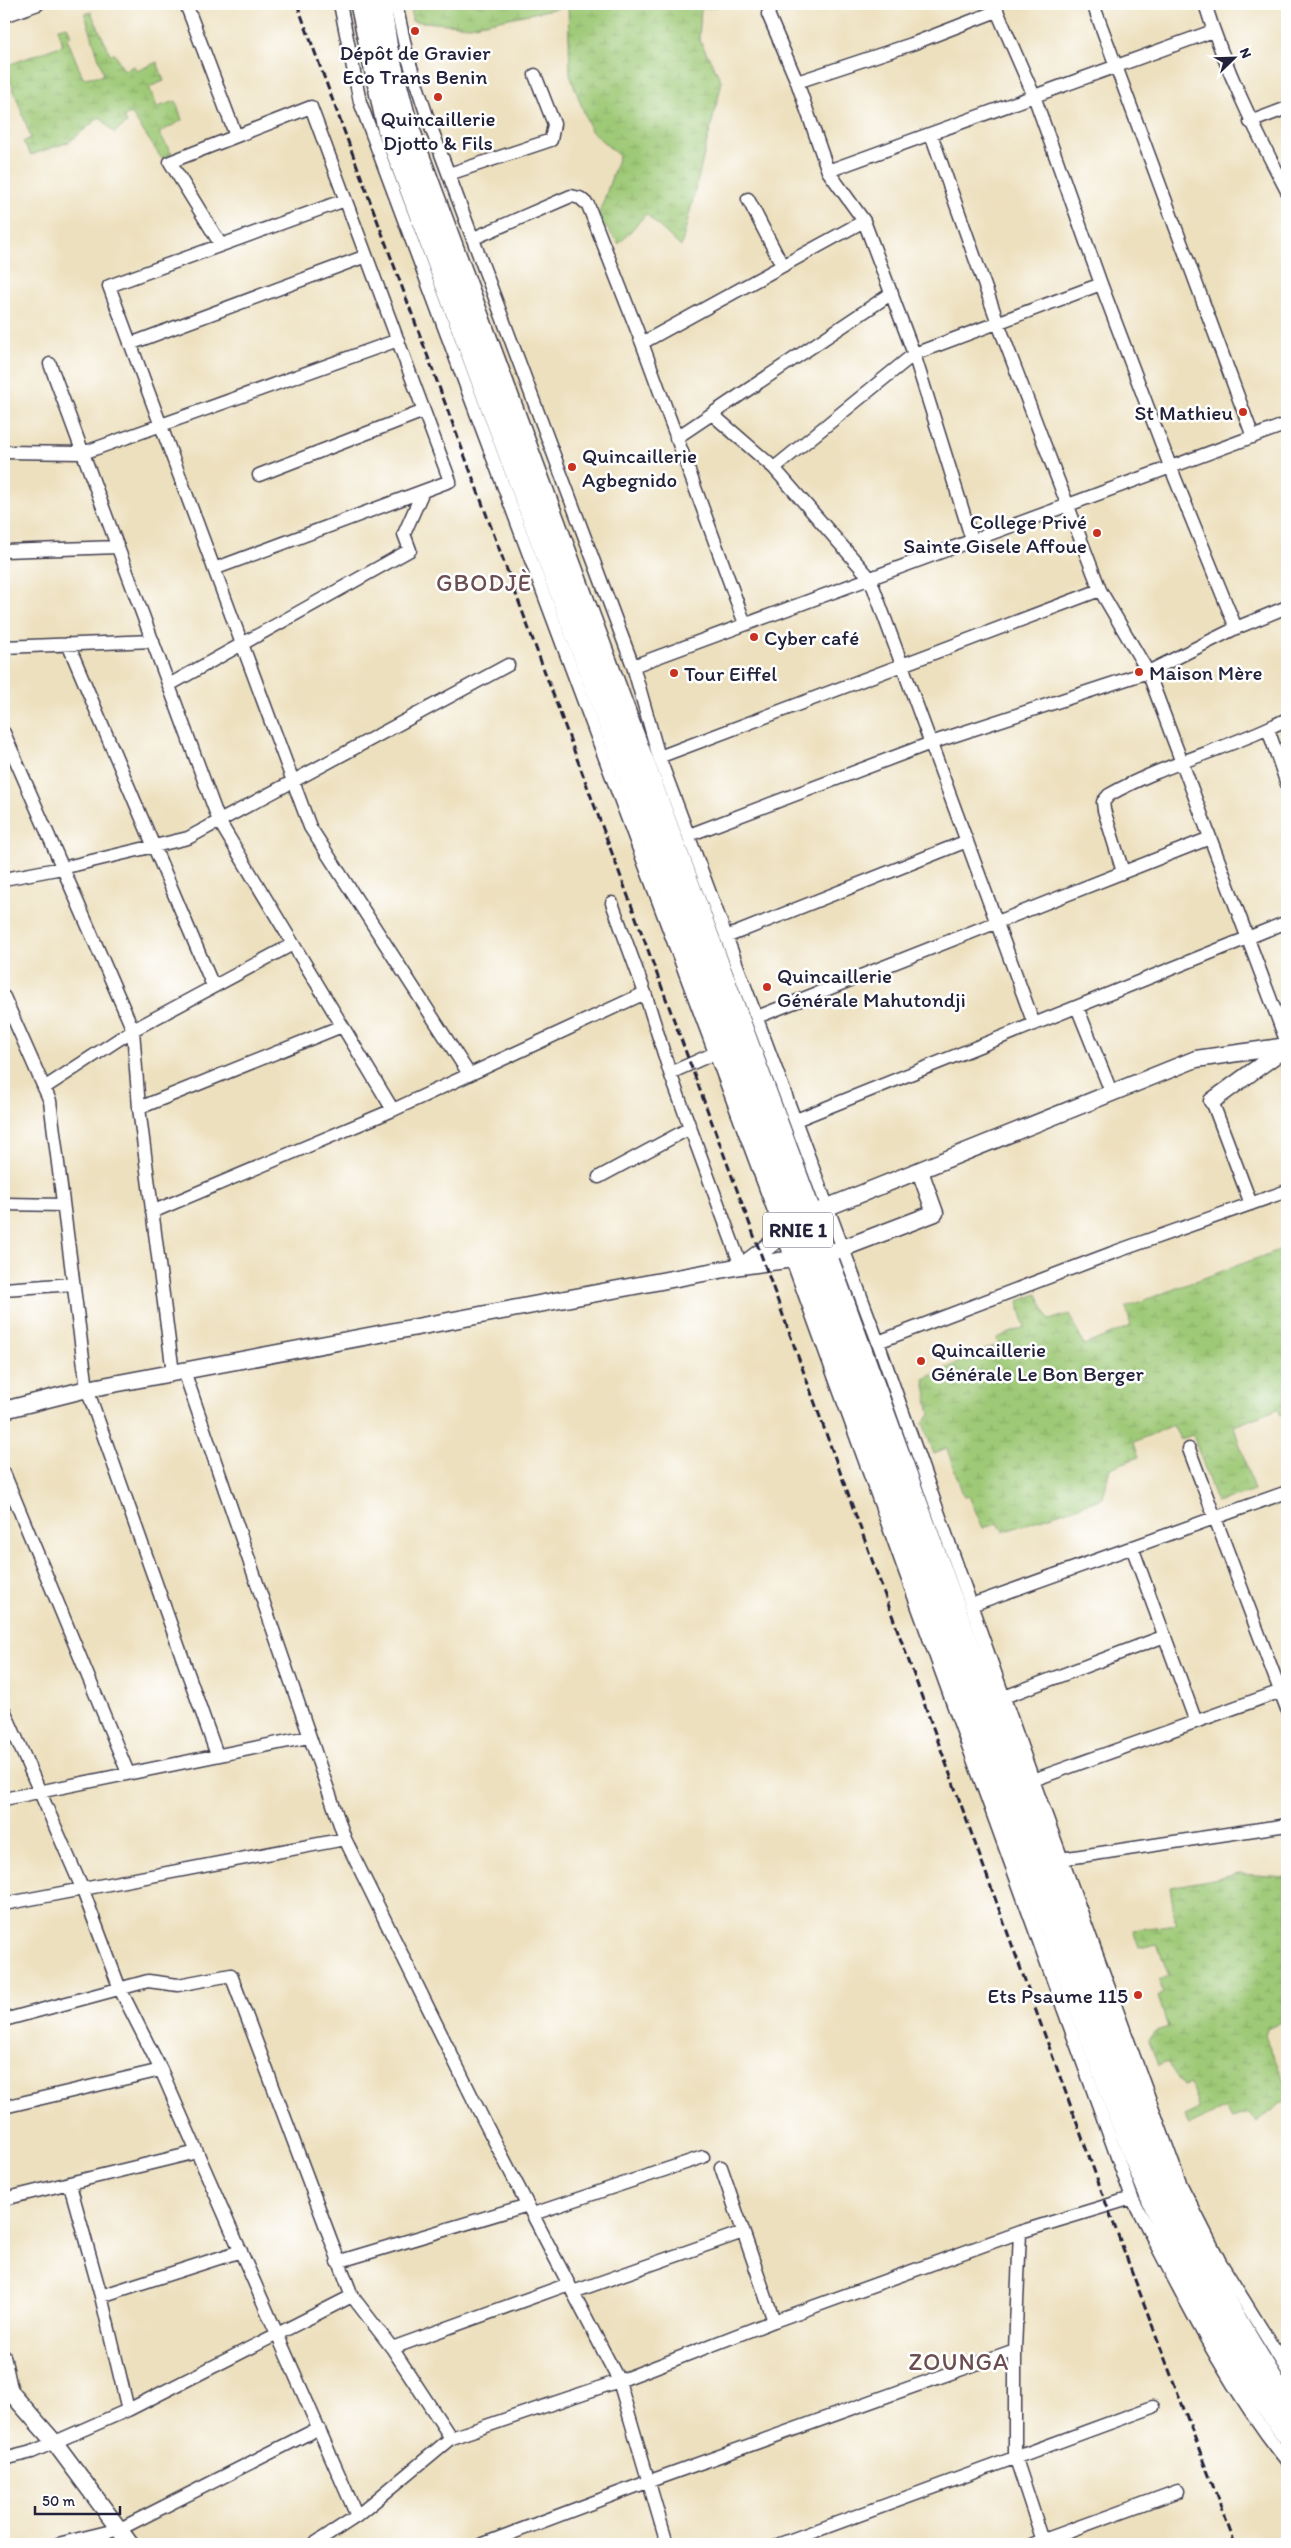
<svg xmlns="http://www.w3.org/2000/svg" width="1291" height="2548" viewBox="0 0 1291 2548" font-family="Itim,sans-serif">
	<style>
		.wetland { fill: url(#wetland-marsh); stroke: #607658 }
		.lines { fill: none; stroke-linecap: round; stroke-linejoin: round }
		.minor-casing { stroke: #403e4f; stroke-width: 15 }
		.tertiary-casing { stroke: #403e4f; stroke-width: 19 }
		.trunk-casing { stroke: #403e4f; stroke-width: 24 }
		.minor { stroke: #fff; stroke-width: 12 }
		.tertiary { stroke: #fff; stroke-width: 16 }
		.trunk { stroke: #fff; stroke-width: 21 }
		.rail { stroke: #22223b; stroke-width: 3; stroke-dasharray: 8 4; stroke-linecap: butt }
		.poi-dot { fill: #c8321e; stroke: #fff; stroke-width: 2 }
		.labels { text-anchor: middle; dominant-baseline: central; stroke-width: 5; stroke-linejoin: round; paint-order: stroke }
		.shield { fill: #fff; stroke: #646476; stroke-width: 1 }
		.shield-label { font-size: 20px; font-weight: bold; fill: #22223b }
		.poi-label { font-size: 21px; fill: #22223b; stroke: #fff; text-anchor: start }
		.quarter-label { font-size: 24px; letter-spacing: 1px; fill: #6b4e52; stroke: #fff }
	</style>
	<defs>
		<pattern id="wetland-marsh" width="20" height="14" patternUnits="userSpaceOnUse" patternTransform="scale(1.25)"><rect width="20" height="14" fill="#9ec976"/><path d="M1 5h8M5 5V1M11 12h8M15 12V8" fill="none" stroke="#88ac67"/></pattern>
	</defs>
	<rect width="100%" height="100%" fill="#fff"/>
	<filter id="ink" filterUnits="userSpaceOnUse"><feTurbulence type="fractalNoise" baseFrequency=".02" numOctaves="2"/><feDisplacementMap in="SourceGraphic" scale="10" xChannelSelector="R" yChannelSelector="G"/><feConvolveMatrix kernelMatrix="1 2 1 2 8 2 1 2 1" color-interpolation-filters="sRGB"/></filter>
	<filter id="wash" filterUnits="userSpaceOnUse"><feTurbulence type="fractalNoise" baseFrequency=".0096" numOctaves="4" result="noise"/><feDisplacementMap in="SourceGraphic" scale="20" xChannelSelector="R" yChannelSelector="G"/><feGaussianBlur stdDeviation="1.12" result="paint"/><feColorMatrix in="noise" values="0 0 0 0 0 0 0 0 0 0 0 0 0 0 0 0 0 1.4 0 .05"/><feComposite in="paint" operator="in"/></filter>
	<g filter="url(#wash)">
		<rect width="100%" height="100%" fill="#ede0be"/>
		<path class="wetland" d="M411,4H731L701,9L699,39L722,82L681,247L646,214L619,244L598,217L619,156L591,131L570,75L568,6L470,26L412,21Z
			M91,12L110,54L114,53L124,70L134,66L137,71L157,62L164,81L149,87L157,107L176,101L182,120L159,133L172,154L162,159L131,113L124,117L127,123L114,133L100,117L69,142L31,155L23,142L31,138L5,66L63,45L58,28L67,26L71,36L67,38L83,78L104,75L85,14Z
			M1287,1247V1413L1281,1415L1278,1409L1234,1426L1254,1491L1217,1503L1193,1435L1180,1439L1173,1425L1134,1442L1139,1457L1110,1468L1103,1498L1003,1532L998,1523L983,1528L969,1496L964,1497L947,1449L934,1454L923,1423L930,1415L924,1379C949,1368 972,1354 998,1345L997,1338L1025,1327L1018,1301L1037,1294L1049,1320L1069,1314L1084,1345L1131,1326L1126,1307Z
			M1240,1874L1287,1877V2021L1266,2029L1264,2036L1287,2085V2098L1256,2122L1248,2113L1232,2118L1225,2108L1189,2125L1184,2116L1199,2109L1190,2084L1183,2086L1167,2062L1158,2066L1149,2040L1154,2032L1169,2027L1158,1997L1163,1993L1159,1980L1169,1976L1157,1944L1139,1948L1133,1930L1176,1924L1170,1887Z"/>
	</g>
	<g filter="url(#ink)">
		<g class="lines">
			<defs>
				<path id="minor" d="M186,4L236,136
					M340,4L360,102L783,1235L1132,2198C1180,2289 1222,2380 1287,2461
					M396,4L407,55L429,122L633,666L659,757L878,1342L1033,1780L1180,2183L1220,2262L1287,2370
					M772,4L768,14L797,82L828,171L864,221L914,354L972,540
					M994,4L1034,96L1101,284L1170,466L1236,628
					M1093,4L1253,437
					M1205,4C1225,69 1255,130 1287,191
					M4,16L38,4
					M797,82L912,44L997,11
					M1250,122L1287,108
					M931,134L998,323L1100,590L1148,672L1287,1043
					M828,171L1213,31
					M449,174L551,140L554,124L535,75
					M748,199L782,265
					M345,200L109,286L310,827L469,1074
					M474,238L571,196L580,198L588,205L642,343L745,624
					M642,343L864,221
					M130,344L366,256
					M50,364L219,821L393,1110
					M712,414L774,468L870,578L1034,1024
					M676,438L892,293
					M4,452L83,453L398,340
					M774,468L914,354L1101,284
					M259,475L424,411
					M4,551L118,547
					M214,569L450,481L311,107L170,162L221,245
					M68,644L213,986
					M4,647L153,641
					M633,666L1287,424
					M169,685L410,550L404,534L423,491
					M1268,729L1287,784
					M4,733L133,1030L139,1108L173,1373
					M659,757L1100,590
					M689,835L931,743L1148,672L1236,628L1287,607
					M1123,872L1104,810L1103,802L1109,795C1165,763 1230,749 1287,719
					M4,879L62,868L188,838L508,665
					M612,903L645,993L670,1073L741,1266
					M726,937L967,841
					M4,997L50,1101L87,1389L217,1755
					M1077,1007L1112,1094
					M757,1017L1210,838
					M670,1073L715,1053
					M44,1088L133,1030L293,944
					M1212,1101L1251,1204
					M139,1108L342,1026
					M796,1120L1287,922
					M599,1177L690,1128
					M4,1204L62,1205
					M152,1212L393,1110L645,993
					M4,1289L73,1284
					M878,1342L1112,1253L1287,1191
					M184,1371L345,1839L483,2119L619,2381L667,2544
					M1189,1449L1287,1709
					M4,1473L128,1773
					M1132,1547L1196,1722
					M971,1605L1287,1492
					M1004,1697L1165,1636
					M4,1710L82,1888L120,1989L161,2070L357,2516
					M1033,1780L1287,1689
					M4,1799L308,1737
					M1061,1859L1287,1825
					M4,1904L345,1839
					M4,2020L148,1981L178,1985L231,1975L352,2296L392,2348L451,2438
					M4,2107L161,2070
					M721,2167L774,2321
					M70,2185L101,2296L128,2410
					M4,2199L197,2152
					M533,2214L703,2157
					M1020,2232L1015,2350V2456L1044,2544
					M337,2262L528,2205
					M573,2292L743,2232
					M101,2296L241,2251
					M392,2348L569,2284
					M4,2356L11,2388
					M4,2459L32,2452L128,2410L352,2296
					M58,2544L120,2529L319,2428
					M314,2544L357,2516L451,2438L619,2381L774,2321L1020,2232L1132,2198
					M483,2544L650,2481L1015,2350
					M780,2544L1153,2407
					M1033,2544L1178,2491"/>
				<path id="tertiary" d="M1212,1101L1285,1048
					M743,1265L810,1215L828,1207L1196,1059L1287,1046
					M4,1410L87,1389L741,1266L825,1255L935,1213L920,1171
					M4,2380L13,2395L55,2443L130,2544"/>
				<path id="trunk" d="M361,4L388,128L796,1226L1133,2153C1172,2252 1223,2350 1287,2434
					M380,4L387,49L406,122L841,1295L1150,2145C1186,2237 1234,2320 1287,2403"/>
			</defs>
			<use href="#minor" class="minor-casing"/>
			<use href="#tertiary" class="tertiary-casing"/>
			<use href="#trunk" class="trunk-casing"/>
			<use href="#minor" class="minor"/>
			<use href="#tertiary" class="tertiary"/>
			<use href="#trunk" class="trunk"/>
			<path class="rail" d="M297,4L760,1252L1107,2206L1235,2544"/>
		</g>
	</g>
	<g class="poi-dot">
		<circle cx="415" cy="31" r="5"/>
		<circle cx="438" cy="97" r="5"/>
		<circle cx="1243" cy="412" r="5"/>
		<circle cx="572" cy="467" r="5"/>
		<circle cx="1097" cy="533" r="5"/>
		<circle cx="754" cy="637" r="5"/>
		<circle cx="1139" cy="672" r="5"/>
		<circle cx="674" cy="673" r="5"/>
		<circle cx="767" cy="987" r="5"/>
		<circle cx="921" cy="1361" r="5"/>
		<circle cx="1138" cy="1995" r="5"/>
	</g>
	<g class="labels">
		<rect class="shield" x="763" y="1212.5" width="70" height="35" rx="4"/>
		<g class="shield-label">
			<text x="798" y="1230">RNIE 1</text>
		</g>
		<g class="poi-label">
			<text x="415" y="52" text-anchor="middle">Dépôt de Gravier<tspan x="415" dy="24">Eco Trans Benin</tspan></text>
			<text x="438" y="118" text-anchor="middle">Quincaillerie<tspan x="438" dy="24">Djotto &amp; Fils</tspan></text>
			<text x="1233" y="412" text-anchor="end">St Mathieu</text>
			<text x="582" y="455">Quincaillerie<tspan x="582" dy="24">Agbegnido</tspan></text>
			<text x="1087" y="521" text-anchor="end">College Privé<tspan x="1087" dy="24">Sainte Gisele Affoue</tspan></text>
			<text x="764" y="637">Cyber café</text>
			<text x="1149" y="672">Maison Mère</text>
			<text x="684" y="673">Tour Eiffel</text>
			<text x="777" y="975">Quincaillerie<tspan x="777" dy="24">Générale Mahutondji</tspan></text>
			<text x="931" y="1349">Quincaillerie<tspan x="931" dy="24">Générale Le Bon Berger</tspan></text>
			<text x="1128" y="1995" text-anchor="end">Ets Psaume 115</text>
		</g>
		<g class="quarter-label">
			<text x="484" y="582">GBODJÈ</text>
			<text x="959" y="2361">ZOUNGA</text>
		</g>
	</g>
	<rect width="1291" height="2548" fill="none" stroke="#fff" stroke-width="20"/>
	<g transform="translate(1234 58) rotate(67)" stroke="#ffffff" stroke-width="4" paint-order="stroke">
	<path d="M0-4L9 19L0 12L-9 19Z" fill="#22223b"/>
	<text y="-8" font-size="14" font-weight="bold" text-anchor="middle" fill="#22223b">N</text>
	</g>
	<path d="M35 2506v8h85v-8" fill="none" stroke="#22223b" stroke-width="2.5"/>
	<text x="42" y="2506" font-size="15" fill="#22223b" stroke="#ffffff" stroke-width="4" paint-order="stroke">50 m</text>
</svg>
